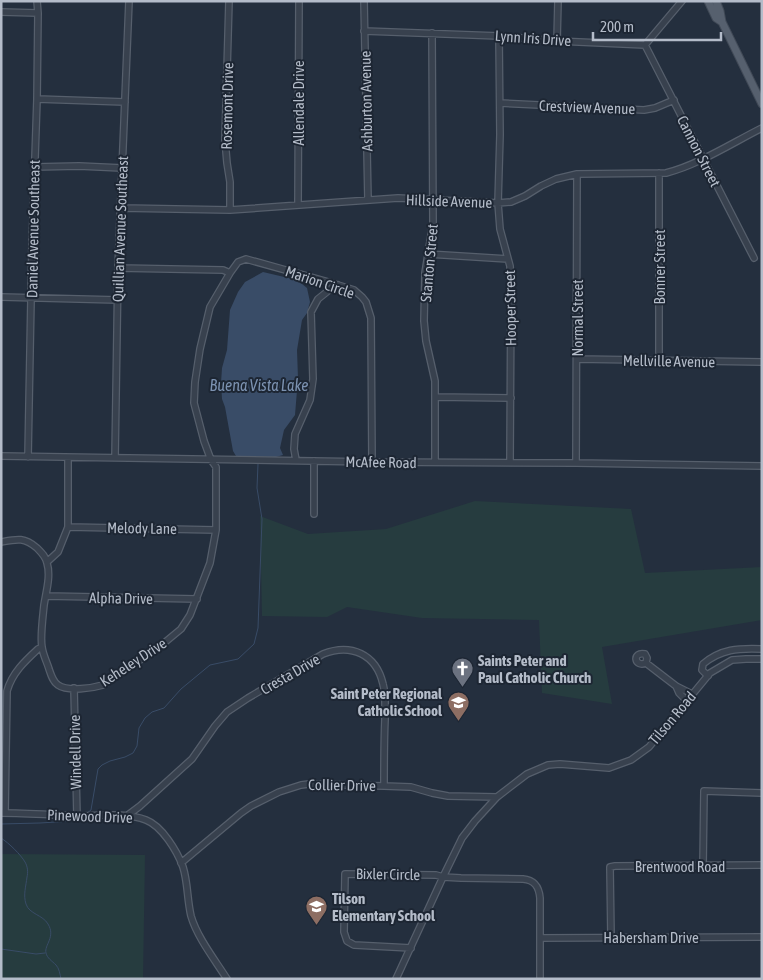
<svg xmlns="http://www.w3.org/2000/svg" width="763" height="980" viewBox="0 0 763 980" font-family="'Asap Condensed',sans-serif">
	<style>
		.green { fill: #263c3f }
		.water { fill: #394c67 }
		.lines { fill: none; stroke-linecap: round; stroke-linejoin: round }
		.stream { stroke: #394c67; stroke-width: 1 }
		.minor-casing { stroke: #565f6c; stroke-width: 8 }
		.major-casing { stroke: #414a57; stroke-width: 9 }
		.minor { stroke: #38414e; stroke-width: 5.5 }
		.major { stroke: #56606e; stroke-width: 7 }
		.labels { text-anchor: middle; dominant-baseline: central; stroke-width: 4; stroke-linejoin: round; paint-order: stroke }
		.street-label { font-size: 15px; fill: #b4bcc9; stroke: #1d2633 }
		.poi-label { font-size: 15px; font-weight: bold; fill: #b4bcc9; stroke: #1d2633; text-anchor: start }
		.water-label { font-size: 16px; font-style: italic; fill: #7c92b1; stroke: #1d2633 }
	</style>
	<rect width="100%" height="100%" fill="#242f3e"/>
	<path class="green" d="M475,501L631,509L645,573L762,567V620L602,647L612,704L542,693L539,620L422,618L347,607L327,617L262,616L260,516L308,534L386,529Z
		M1,854L145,855L143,979H1Z"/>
	<path class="water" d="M263,272L297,280L307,288L310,302L307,313L302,320L297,350L298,378L295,415L284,430L280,448L283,455L276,457L236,456L233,451L225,407L222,399L221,383L222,368L227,350L230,310L238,292L245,282Z"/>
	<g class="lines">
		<path class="stream" d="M87,813L91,810L98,769L102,765L110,761L125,757L133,753L137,746L139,728L145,718L152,712L164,708L181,689L210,665L238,659L254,644L258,628L262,519L257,488L258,464
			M1,824L40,823L72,821L77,819
			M1,838C9,843 21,855 25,862C28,867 28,873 27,877C26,886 23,895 26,904C29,914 43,915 48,924C56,937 44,945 46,953C47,958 52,961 56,965C59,968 60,974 61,979
			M1,949L36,954L45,953"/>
		<defs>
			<path id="minor" d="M229,1L225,140L227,163L230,182V210
				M364,1L368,200
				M1,12L38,13
				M364,31L499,36L557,41L645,45L682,1
				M432,33L433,223L425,273L424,321L426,341L435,381V462
				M499,36L500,135L498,203L500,229L510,266L511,285L510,462
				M557,41L558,1
				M645,45L754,258
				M37,99L125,102
				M500,103L644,110L655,108L674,100
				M34,167L79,166L122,168
				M298,204L299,1
				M121,208L230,210L398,198L498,203L511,202L525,196L541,186L556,179L577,174L666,173C698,165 732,143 762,128
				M428,254L508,259
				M118,268L223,270L230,273L238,262L246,259L325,281L354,290L362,297L366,302L371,318L372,462
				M1,297L118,300
				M577,359L762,362
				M659,361V173
				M435,397L511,398
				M1,456L372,462L576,463L762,466
				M28,457L32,246L37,99L38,13L37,1
				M115,458L118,268L129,1
				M296,460L294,449L295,434L310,400L313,379L311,312L318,299L333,287L338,285
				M576,463L577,174
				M314,514V461
				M68,527L216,530
				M1,542C17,539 24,537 37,548C42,553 46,557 47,563C51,576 46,592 44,605C43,616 40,637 42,647C43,655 47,662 49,669C51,675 53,682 58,685C68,692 93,688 103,685L158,648L181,629L190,615L210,563L216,530V467L211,460L204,441L194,403L195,382L200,349L210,307L230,273
				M47,562L58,552L68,527V458
				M46,596L197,599
				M646,663L647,658L645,654C632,651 634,668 646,663L676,686L692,694
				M708,676L702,670L703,664C721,649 738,648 762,649
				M676,686L679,693L687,701
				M74,688L77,816
				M1,813C27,813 52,815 78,816C99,816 126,812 146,820C162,826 177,851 183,867C188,883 187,899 191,916C197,937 215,960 227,979
				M5,813L7,691C12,673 25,661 38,649L42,647
				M128,815L140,806L192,759L215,726L227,712L248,698L323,654C351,643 376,654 383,684C386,695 385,708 385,719C384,741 384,763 384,786
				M181,863L241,813L251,806L279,792L301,785L309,784L384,786L411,787L432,793L448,796L497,797
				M703,866L704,791L762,793
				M611,937L610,868V867L615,866L762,865
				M540,938L762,937
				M411,948L354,945L347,941L344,932L345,874L436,875L443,877L461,878L523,879C535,880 539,887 540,898V979
				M396,979L443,877L462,838L475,821L497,797L527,774L548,765L560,764L609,768L631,760L649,747L710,673L732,660L746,659H762"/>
			<path id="major" d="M708,1L716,18L722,22
				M716,1L720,11L722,22L762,104"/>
		</defs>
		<use href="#minor" class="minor-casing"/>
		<use href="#major" class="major-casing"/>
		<use href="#minor" class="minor"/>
		<use href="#major" class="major"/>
	</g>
	<defs>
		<symbol id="church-pin" viewBox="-11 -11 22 30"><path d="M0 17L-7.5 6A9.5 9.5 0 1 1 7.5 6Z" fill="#6b7280" stroke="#1d2633"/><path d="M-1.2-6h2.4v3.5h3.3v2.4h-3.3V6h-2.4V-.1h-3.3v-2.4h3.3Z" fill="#fff"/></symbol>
		<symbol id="school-pin" viewBox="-11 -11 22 30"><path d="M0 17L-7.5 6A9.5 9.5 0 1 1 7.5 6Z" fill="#8d6e63" stroke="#1d2633"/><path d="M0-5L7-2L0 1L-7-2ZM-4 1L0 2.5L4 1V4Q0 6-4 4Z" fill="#fff"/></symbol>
	</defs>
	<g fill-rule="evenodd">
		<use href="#church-pin" x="450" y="656" width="25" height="34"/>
		<use href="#school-pin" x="446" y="690" width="25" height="34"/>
		<use href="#school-pin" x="304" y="894" width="25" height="34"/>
	</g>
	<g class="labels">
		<g class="street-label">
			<text transform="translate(533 38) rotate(4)">Lynn Iris Drive</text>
			<text transform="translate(366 101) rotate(-91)">Ashburton Avenue</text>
			<text transform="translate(298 103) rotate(-90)">Allendale Drive</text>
			<text transform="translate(227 106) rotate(-89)">Rosemont Drive</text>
			<text transform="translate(587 107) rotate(2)">Crestview Avenue</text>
			<text transform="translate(699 151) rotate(63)">Cannon Street</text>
			<text transform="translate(449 201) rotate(2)">Hillside Avenue</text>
			<text transform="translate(33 229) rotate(-89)">Daniel Avenue Southeast</text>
			<text transform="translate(120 229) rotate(-88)">Quillian Avenue Southeast</text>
			<text transform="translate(429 263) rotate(-85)">Stanton Street</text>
			<text transform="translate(659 267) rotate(-90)">Bonner Street</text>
			<text transform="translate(320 282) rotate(19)">Marion Circle</text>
			<text transform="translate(510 308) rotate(-91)">Hooper Street</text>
			<text transform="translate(577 318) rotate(-90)">Normal Street</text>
			<text transform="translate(669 361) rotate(1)">Mellville Avenue</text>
			<text transform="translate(381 462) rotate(1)">McAfee Road</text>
			<text transform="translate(142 528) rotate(1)">Melody Lane</text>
			<text transform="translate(121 598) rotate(1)">Alpha Drive</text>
			<text transform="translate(133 662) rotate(-33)">Keheley Drive</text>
			<text transform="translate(290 674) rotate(-30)">Cresta Drive</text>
			<text transform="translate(672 718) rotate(-50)">Tilson Road</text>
			<text transform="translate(75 752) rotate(-91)">Windell Drive</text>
			<text transform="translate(342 785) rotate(1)">Collier Drive</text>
			<text transform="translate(90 816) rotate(2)">Pinewood Drive</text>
			<text x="680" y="866">Brentwood Road</text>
			<text transform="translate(388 874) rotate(1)">Bixler Circle</text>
			<text x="651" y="937">Habersham Drive</text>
		</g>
		<g class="poi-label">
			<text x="478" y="660">Saints Peter and<tspan x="478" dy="17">Paul Catholic Church</tspan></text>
			<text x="442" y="693" text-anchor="end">Saint Peter Regional<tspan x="442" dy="17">Catholic School</tspan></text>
			<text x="332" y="898">Tilson<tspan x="332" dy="17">Elementary School</tspan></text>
		</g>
		<g class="water-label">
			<text x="259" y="385">Buena Vista Lake</text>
		</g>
	</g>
	<rect width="763" height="980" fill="none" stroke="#b4bcc9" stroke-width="5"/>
	<path d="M593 32v8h128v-8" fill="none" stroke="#b4bcc9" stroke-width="2.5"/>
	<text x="600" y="32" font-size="15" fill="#b4bcc9" stroke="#1d2633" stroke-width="4" paint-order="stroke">200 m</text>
</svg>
